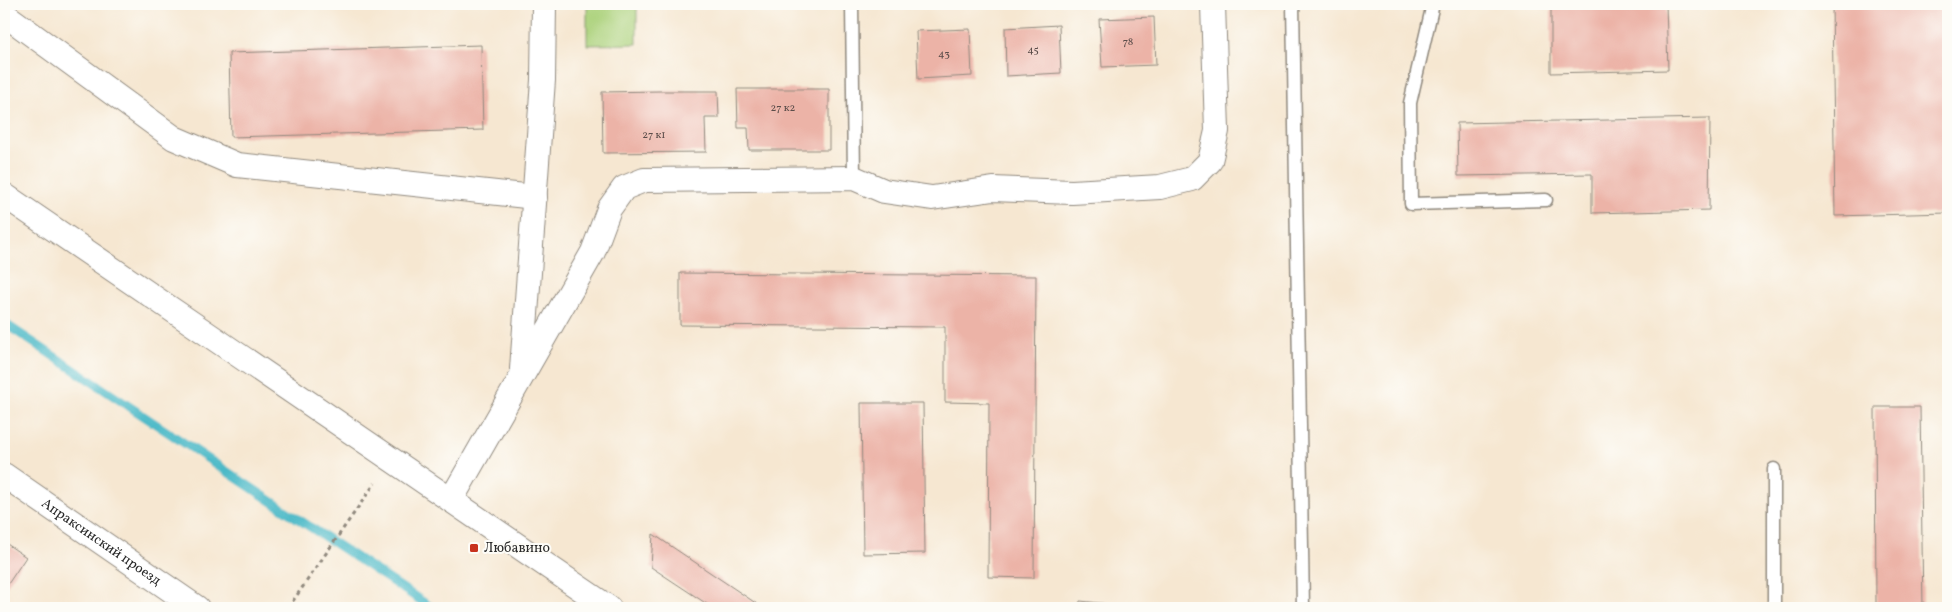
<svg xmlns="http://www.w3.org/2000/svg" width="1952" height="612" viewBox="0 0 1952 612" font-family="Vollkorn,serif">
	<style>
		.green { fill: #acd27c; stroke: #6c7e54 }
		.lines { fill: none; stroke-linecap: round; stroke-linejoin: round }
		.stream { stroke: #4cb9c7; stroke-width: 9 }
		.building { fill: #ecb3a7 }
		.lane-casing { stroke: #90897e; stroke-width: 15 }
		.street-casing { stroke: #90897e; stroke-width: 26 }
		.path { stroke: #90897e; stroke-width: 3; stroke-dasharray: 4 4; stroke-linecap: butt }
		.lane { stroke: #fff; stroke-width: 12 }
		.street { stroke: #fff; stroke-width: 24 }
		.poi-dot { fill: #c8321e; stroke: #fdfcf7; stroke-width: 2 }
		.labels { text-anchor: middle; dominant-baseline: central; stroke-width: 4; stroke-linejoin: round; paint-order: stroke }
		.number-label { font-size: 11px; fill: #5b4d4a }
		.street-label { font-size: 14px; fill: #2b2b2b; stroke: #fdfcf7 }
		.poi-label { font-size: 14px; fill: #2b2b2b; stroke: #fdfcf7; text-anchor: start }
	</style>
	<rect width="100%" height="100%" fill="#fdfcf7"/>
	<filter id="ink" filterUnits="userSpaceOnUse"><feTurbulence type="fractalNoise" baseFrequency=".02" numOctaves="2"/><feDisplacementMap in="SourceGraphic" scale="10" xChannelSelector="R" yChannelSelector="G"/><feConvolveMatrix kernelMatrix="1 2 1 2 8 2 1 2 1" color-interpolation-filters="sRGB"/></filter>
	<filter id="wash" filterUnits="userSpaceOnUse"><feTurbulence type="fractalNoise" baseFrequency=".0096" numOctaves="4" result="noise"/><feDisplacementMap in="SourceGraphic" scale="20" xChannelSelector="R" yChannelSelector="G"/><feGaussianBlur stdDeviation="1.12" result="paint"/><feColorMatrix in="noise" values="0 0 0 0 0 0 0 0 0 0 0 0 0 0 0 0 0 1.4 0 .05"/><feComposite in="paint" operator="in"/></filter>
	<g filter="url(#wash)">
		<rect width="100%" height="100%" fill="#f6e7d1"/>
		<path class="green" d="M587,4H637V44L587,45Z"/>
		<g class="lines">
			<path class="stream" d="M4,323L432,608"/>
		</g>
		<g id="blocks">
			<path class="building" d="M1551,4H1666L1668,70L1551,73Z
				M1832,4H1948V213L1835,216Z
				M1154,17L1156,65L1102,67L1099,19Z
				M1059,25L1061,73L1006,76L1005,28Z
				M970,29L972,76L918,79L916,31Z
				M481,45L483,130L231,137L229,53Z
				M737,89H829V150H749L748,128H738Z
				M660,91H718L719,118H705L706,152L603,153L602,92Z
				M1710,118L1709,210L1592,213V174L1458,176L1457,123Z
				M680,273L1036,276L1034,578L988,577L989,403L945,402V327L680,325Z
				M861,403H923L925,553L863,554Z
				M1875,407H1920L1923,608H1876Z
				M653,534L763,608H713L651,567Z
				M4,542L26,557L4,590Z
				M1080,601L1110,604L1109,608H1079Z"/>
		</g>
	</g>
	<g filter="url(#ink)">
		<use href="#blocks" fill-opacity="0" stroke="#90897e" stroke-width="1"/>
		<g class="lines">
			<defs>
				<path id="lane" d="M852,4L854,178
					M1293,4L1303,608
					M1433,4L1410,103L1411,204L1546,200
					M1774,469V608"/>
				<g id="street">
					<path d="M4,14L174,138L237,165L535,197"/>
					<path d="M4,195L609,608"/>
					<path d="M522,369L543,80L544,4"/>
					<path id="s1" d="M4,475L197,608"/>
					<path d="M451,500L593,252L609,209L624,188L644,180L854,178L884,191L932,198L993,189L1072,192L1160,187L1192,179L1210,161L1217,131L1213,4"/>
				</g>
			</defs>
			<use href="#lane" class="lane-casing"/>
			<use href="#street" class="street-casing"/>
			<path class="path" d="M288,608L375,483"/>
			<use href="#lane" class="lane"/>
			<use href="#street" class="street"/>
		</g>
	</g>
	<rect class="poi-dot" x="469" y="543" width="10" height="10" rx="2.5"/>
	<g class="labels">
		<g class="number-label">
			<text x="1128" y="42">78</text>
			<text x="1033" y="50">45</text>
			<text x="944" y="54">43</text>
			<text x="783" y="108">27 к2</text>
			<text x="654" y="135">27 к1</text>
		</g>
		<g class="street-label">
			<text stroke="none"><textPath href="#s1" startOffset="118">Апраксинский проезд</textPath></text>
		</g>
		<g class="poi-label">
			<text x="484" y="548">Любавино</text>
		</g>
	</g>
	<rect width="1952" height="612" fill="none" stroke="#fdfcf7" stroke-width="20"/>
</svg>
